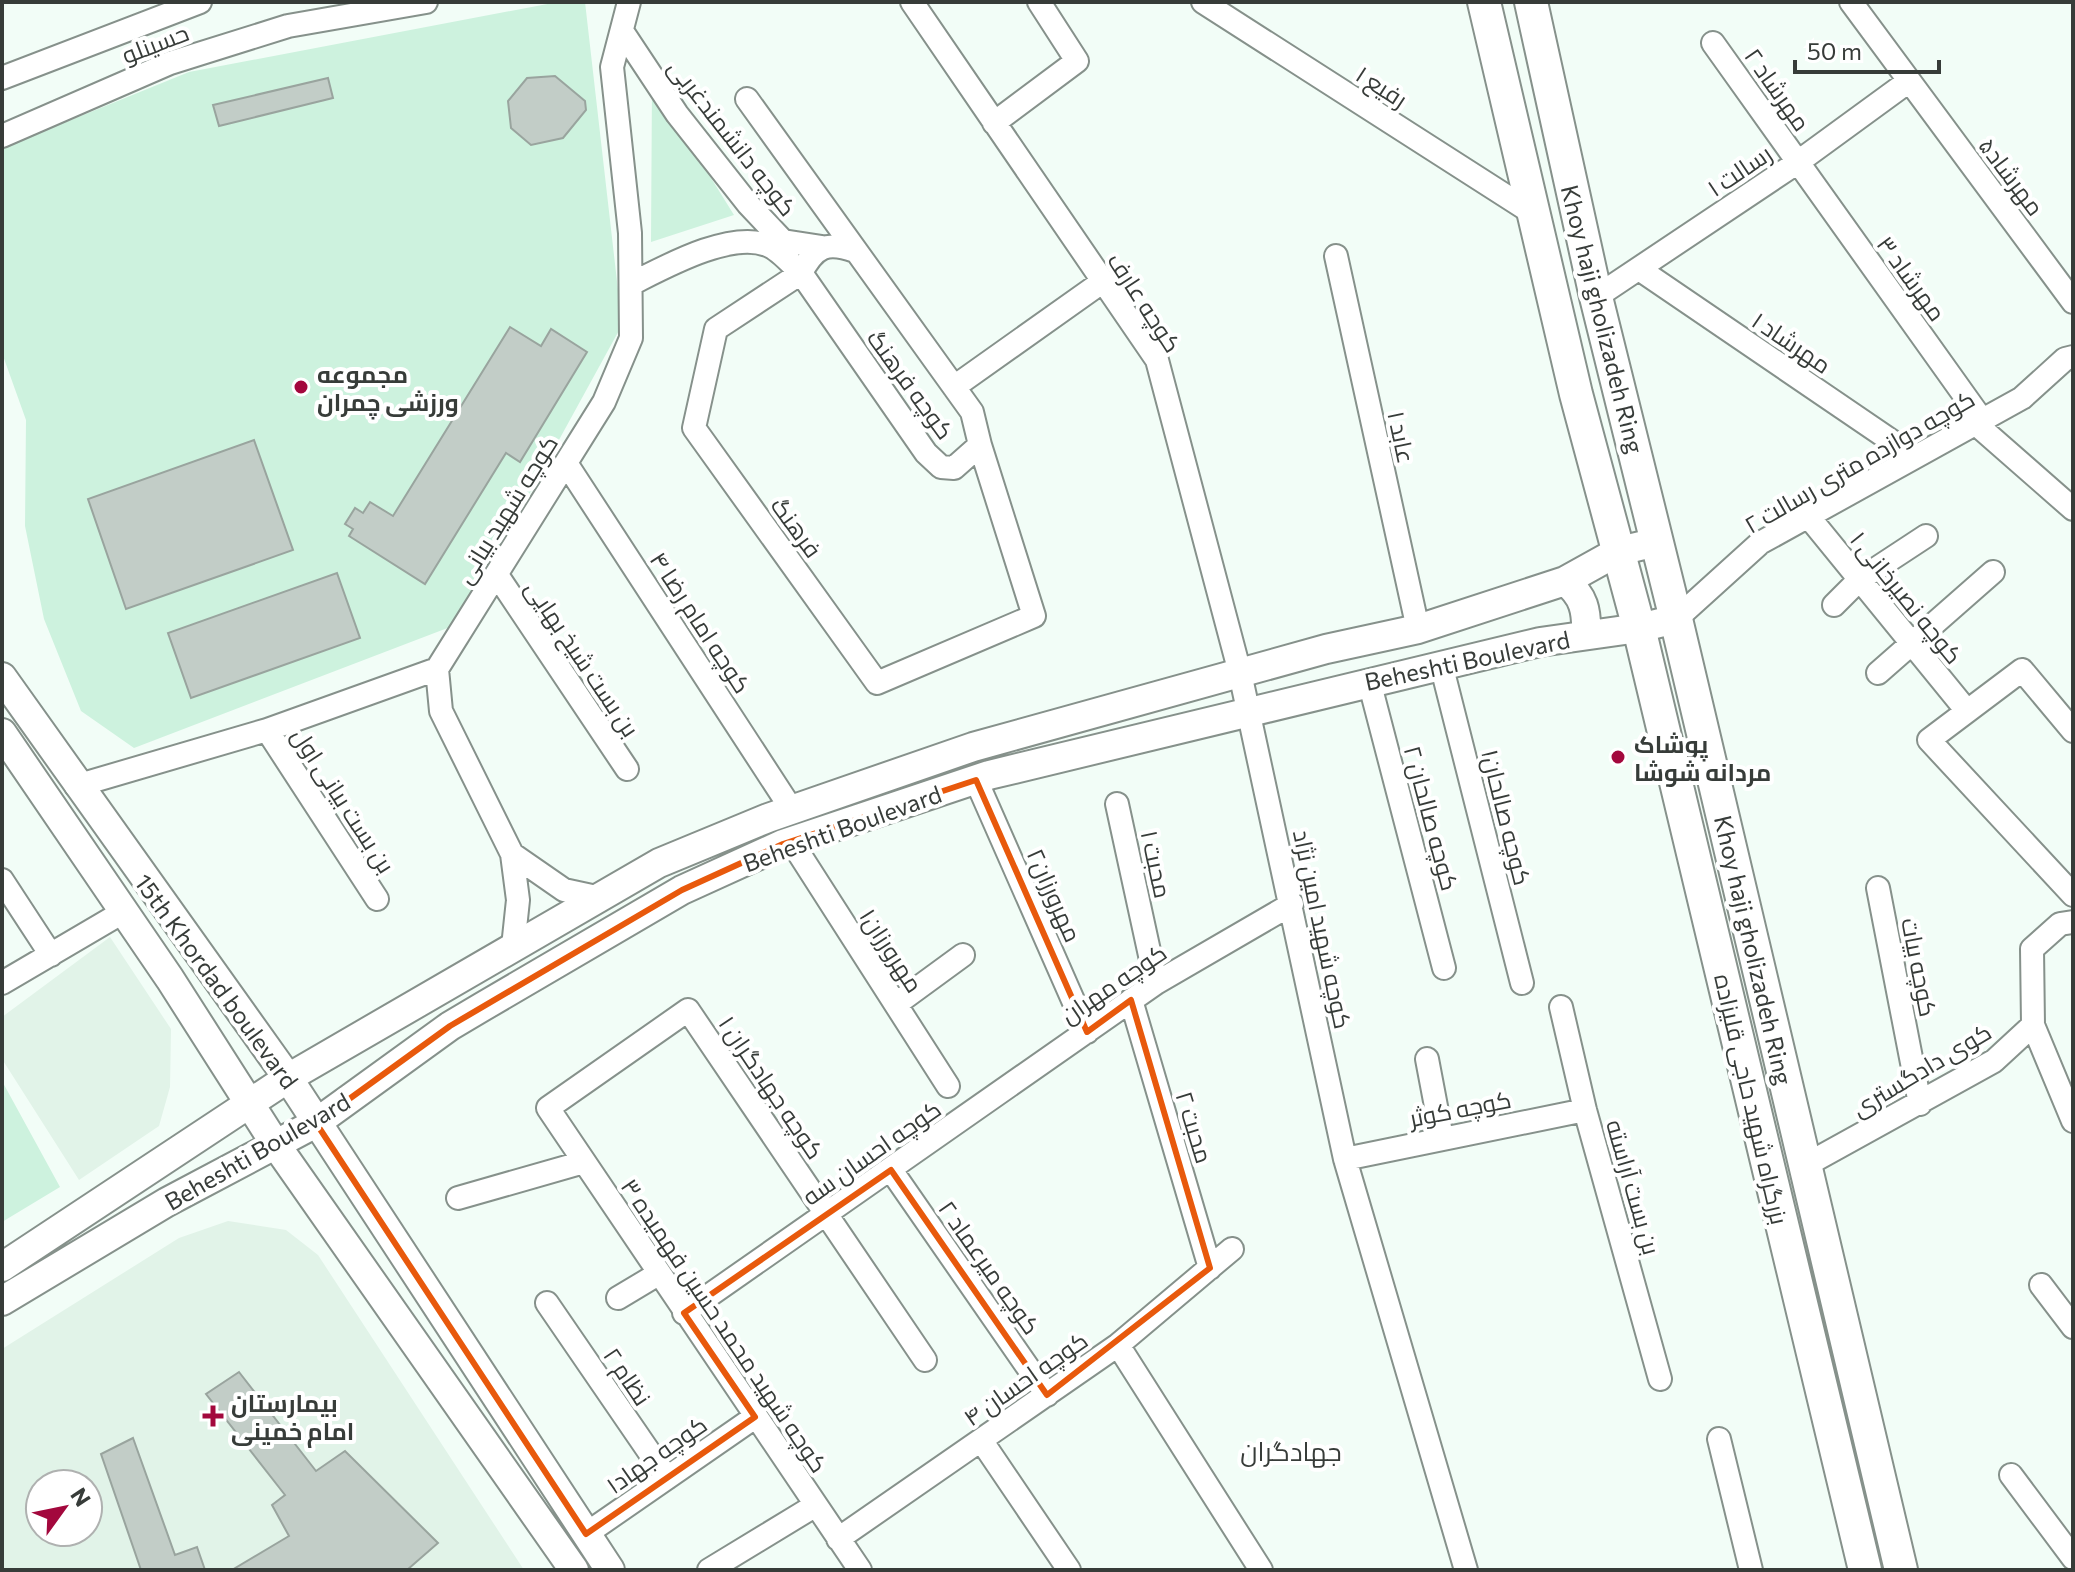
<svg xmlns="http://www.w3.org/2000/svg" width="2075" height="1572" viewBox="0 0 2075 1572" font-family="Commissioner,Cairo,sans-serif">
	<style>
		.built { fill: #e1f3e8; fill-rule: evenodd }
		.green { fill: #cdf2de }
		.building { fill: #c2cdc7; stroke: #99a49e; stroke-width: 2 }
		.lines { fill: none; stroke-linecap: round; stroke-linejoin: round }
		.minor-casing { stroke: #86918b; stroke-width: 26 }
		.major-casing { stroke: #86918b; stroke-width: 32 }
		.highway-casing { stroke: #86918b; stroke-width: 36 }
		.minor { stroke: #fff; stroke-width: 22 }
		.major { stroke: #fff; stroke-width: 28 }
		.highway { stroke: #fff; stroke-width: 32 }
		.marked { fill: none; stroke: #e8590c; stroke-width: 6; stroke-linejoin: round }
		.poi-dot { fill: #a3083d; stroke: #fff; stroke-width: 3 }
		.labels { text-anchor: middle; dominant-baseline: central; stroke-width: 8; stroke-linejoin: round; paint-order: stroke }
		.street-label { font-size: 24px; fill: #373c39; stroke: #fff }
		.poi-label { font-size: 24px; font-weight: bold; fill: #373c39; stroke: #fff; text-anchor: start }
		.neighbourhood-label { font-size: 26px; fill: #373c39; stroke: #fff }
	</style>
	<rect width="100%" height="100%" fill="#f2fdf7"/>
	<path class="built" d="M110,937L171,1029L170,1087L159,1126L79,1180L2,1059V1017Z
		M228,1221L286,1230L318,1255L524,1570H2V1349L179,1238ZM40,1484H88V1532H40Z"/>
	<path class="green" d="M558,2H585L622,325L458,624L134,748L81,711L44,619L25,526L26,420L2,353V148L189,72Z
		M652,83L734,215L651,242Z
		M2,1081L60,1187L2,1222Z"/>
	<path class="building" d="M555,76L585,101L586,110L563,138L531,145L511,128L508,101L527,78Z
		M328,78L333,98L219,126L213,105Z
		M510,327L541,346L551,329L587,352L520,462L506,453L425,584L349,536L353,529L345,524L355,508L363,513L370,502L393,516Z
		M254,440L293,550L126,609L88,499Z
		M337,573L360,638L191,698L168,633Z
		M239,1372L316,1471L345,1451L438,1543L407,1570H232L289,1536L272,1505L285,1495L206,1394Z
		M133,1438L175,1555L197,1547L205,1570H141L101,1454Z"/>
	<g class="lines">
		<defs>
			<path id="minor" d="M912,2L1157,360L1240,673L1345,1159L1466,1570
				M1203,2L1534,214
				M1851,2L2073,302
				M622,31L677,114L748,204L783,241L822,247
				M1713,43L1982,420
				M2,78L200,2
				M747,99L972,412L980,445L954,468L941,467L926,453L801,273C815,246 827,241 855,251
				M994,123L1077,61L1039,2
				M2,136L170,63L288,26L426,2
				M1336,256L1418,629
				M1639,269L1915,457
				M631,284C665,267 729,231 767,245C779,249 791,264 801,273L716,329L694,428L877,683L1034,616L980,445
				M1596,297L1798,162L1909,81
				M954,387L1102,282
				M1976,424L2073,509
				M566,463L792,810
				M1808,516L1967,711
				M497,575L627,769
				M1834,605L1859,580L1926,536
				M1676,619L1760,543L2022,398L2065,359L2073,357
				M1441,664L1522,983
				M437,669L441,711L512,854L518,900L513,947
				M1878,673L1993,572
				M1369,681L1444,968
				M267,730L377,899
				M2073,731L2022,670L1929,740L2073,895
				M976,780L1087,1032
				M76,786L267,730L437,669L604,402L631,338L630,233L612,67L629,2
				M1117,804L1156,983
				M791,841L948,1086
				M512,854L564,890L601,898
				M2,880L51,955
				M1878,888L1920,1104
				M2,983L123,912
				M1131,1000L1210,1268
				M896,1004L963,955
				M1561,1007L1585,1110L1660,1379
				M2033,1025L2073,1121
				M1427,1059L1442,1138
				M1345,1159L1585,1110
				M1804,1166L1994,1061L2033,1025L2032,949L2060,924L2073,922
				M891,1170L1047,1395
				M458,1198L584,1162
				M2041,1285L2073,1327
				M618,1298L658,1274
				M547,1303L667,1478
				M684,1313L1156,983L1292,904
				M1118,1345L1261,1570
				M1719,1439L1751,1570
				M981,1440L1069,1570
				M2011,1475L2073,1558
				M586,1534L755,1417
				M838,1539L1118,1345L1232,1249
				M709,1570L816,1505
				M860,1570L548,1108L688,1010L925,1360"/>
			<path id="major" d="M1565,581C1584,596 1587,611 1586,635
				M2,677L288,1078L610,1570
				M2,733L170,979L276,1145L574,1570
				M2,1267L288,1078L659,863L768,818L973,747L1326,649L1418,629L1565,581L1619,551L1657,542
				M2,1301L167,1202L316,1123L450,1026L482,1007L682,890L783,844L989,775L1540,642L1639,628L1676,619"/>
			<path id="highway" d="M1484,2L1576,394L1639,628L1865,1570
				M1531,2L1596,297L1676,619L1901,1570"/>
		</defs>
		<use href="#minor" class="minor-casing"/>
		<use href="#major" class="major-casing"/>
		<use href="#highway" class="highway-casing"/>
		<use href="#minor" class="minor"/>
		<use href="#major" class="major"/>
		<use href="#highway" class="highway"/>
	</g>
	<path class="marked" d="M976,780L1087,1032L1131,1000L1210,1268L1047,1395L891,1170L684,1313L755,1417L586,1534L316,1123L450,1026L682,890L783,844Z"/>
	<g class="poi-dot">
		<circle cx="301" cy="387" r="8"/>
		<circle cx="1618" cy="757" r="8"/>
		<path d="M209 1404h8v8h8v8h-8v8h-8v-8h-8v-8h8z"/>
	</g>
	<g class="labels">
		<g class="street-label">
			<text transform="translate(155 43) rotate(-21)">حسینلو</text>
			<text transform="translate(1382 86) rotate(33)">رفیع ۱</text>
			<text transform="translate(1778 89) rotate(55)">مهرشاد ۲</text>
			<text transform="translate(733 137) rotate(52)">کوچه دانشمندغربی</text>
			<text transform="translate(1739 170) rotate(-34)">رسالت ۱</text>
			<text transform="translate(2012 176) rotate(53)">مهرشاد۵</text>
			<text transform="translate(1912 278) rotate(54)">مهرشاد ۳</text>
			<text transform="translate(1145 302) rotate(57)">کوچه عارف</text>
			<text transform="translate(1603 319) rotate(76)">Khoy haji gholizadeh Ring</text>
			<text transform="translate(1792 342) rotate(34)">مهرشاد ۱</text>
			<text transform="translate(911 384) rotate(54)">کوچه فرهنگ</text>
			<text transform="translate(1402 437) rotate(78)">عابد ۱</text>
			<text transform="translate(1859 461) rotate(-30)">کوچه دوازده متری رسالت ۲</text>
			<text transform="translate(506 509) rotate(-58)">کوچه شهید بیانی</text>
			<text transform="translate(797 527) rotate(54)">فرهنگ</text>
			<text transform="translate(1907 597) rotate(51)">کوچه نصیرخانی ۱</text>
			<text transform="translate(701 622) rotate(57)">کوچه امام رضا ۴</text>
			<text transform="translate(583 658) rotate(56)">بن بست شیخ بهایی</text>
			<text transform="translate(1467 660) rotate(-12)">Beheshti Boulevard</text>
			<text transform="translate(344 800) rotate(57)">بن بست بیانی اول</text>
			<text transform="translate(1507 817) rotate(76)">کوچه صالحان۱</text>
			<text transform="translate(1432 818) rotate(75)">کوچه صالحان ۲</text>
			<text transform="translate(842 828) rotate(-20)">Beheshti Boulevard</text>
			<text transform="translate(1157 864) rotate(78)">محبت ۱</text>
			<text transform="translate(1055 895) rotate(66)">مهرورزان۲</text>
			<text transform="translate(1323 929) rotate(78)">کوچه شهید امین نژاد</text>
			<text transform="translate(892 950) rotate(57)">مهرورزان۱</text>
			<text transform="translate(1754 950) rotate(77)">Khoy haji gholizadeh Ring</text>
			<text transform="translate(1920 967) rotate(79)">کوچه بیات</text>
			<text transform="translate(217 981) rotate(54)">15th Khordad boulevard</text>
			<text transform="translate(1113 983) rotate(-34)">کوچه مهران</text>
			<text transform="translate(1921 1069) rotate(-31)">کوی دادگستری</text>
			<text transform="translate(772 1087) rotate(56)">کوچه جهادگران ۱</text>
			<text transform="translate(1752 1099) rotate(77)">بزرگراه شهید حاجی قلیزاده</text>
			<text transform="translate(1460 1108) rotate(-11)">کوچه کوثر</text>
			<text transform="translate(1195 1127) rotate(73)">محبت ۲</text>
			<text transform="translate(257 1151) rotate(-30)">Beheshti Boulevard</text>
			<text transform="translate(871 1152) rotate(-35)">کوچه احسان سه</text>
			<text transform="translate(1634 1187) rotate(74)">بن بست آراسته</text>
			<text transform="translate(990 1267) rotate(55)">کوچه میرعماد ۲</text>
			<text transform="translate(725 1325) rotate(56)">کوچه شهید محمد حسین فهمیده ۳</text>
			<text transform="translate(628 1376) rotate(56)">نظام ۲</text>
			<text transform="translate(1025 1378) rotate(-35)">کوچه احسان ۴</text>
			<text transform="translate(656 1454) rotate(-35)">کوچه جهاد۱</text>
		</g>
		<g class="poi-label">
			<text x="317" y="373">مجموعه<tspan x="317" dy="28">ورزشی چمران</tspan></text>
			<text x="1634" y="743">پوشاک<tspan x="1634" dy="28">مردانه شوشا</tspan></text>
			<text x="231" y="1402">بیمارستان<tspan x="231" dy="28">امام خمینی</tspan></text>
		</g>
		<g class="neighbourhood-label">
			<text x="1291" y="1450">جهادگران</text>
		</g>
	</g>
	<rect width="2075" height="1572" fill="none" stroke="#373c39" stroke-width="8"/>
	<g transform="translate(64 1508) rotate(57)"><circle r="38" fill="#ffffff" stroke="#afb1b0" stroke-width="2"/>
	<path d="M0-6L14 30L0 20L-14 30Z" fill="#a3083d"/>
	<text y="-12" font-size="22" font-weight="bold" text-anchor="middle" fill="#373c39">N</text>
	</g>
	<path d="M1795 60v12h144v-12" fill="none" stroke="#373c39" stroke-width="4"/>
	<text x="1807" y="60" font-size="24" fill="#373c39" stroke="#ffffff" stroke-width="6" paint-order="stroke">50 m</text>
</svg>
